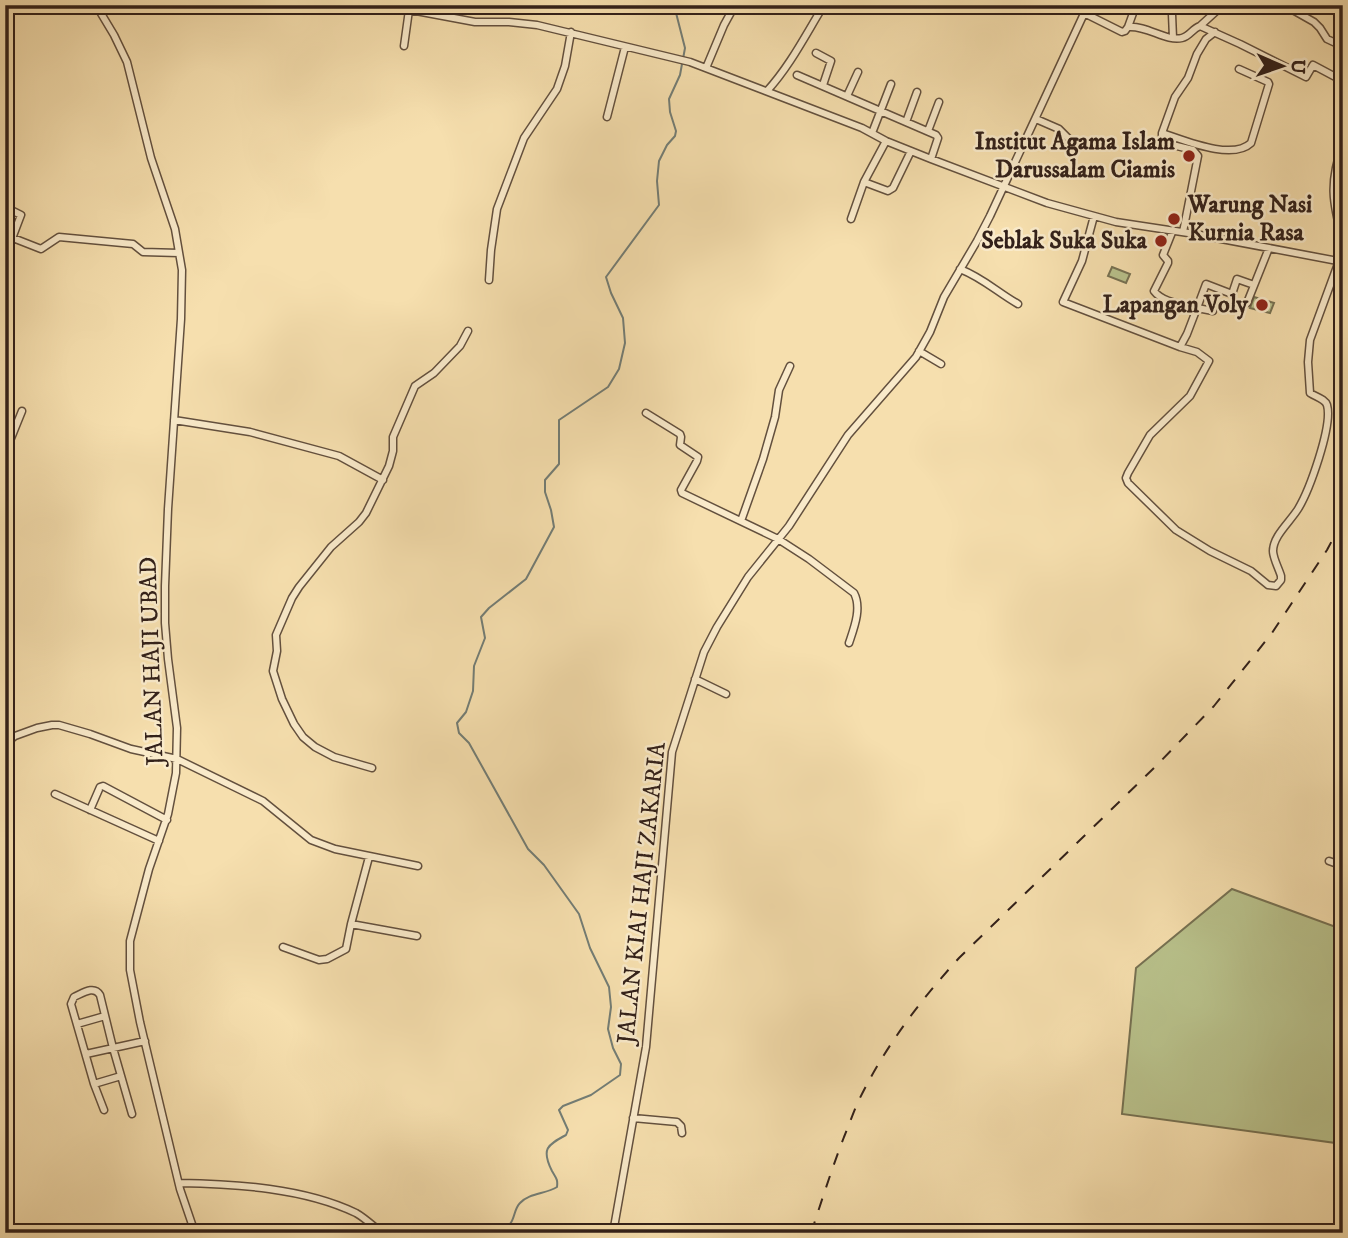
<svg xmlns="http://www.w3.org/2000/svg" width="1348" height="1238" viewBox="0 0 1348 1238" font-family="'IM FELL DW Pica',serif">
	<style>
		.green { fill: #b9c28c; stroke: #767152; stroke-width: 2 }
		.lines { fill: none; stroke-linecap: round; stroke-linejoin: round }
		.stream { stroke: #737d75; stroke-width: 2 }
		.street-casing { stroke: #63503e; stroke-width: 9 }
		.street { stroke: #f9eaca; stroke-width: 6 }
		.rail { stroke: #322019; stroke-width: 2; stroke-dasharray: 12 12; stroke-linecap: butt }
		.poi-dot { fill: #8f2418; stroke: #f9eaca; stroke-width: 2.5 }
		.labels { text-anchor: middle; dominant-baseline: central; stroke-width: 5; stroke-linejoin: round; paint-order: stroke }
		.poi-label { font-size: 24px; font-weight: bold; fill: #322019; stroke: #f9eaca; text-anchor: end }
		.street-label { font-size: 24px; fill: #322019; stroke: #f9eaca }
	</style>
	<rect width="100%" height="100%" fill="#f6dfae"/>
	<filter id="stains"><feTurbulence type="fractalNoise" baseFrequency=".00286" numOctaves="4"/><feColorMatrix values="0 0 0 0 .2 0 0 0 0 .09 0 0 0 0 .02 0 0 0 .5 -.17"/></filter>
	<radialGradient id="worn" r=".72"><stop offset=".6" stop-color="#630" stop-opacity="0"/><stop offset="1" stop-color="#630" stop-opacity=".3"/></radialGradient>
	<path class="green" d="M1112,267L1130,274L1126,283L1108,276Z
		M1254,297L1274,303L1270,313L1250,308Z
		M1232,889L1333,926L1343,925V1144L1122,1114L1136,968Z"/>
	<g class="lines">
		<path class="stream" d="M674,5L685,48L683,59
			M502,1233C505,1230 508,1227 510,1224C515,1218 514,1209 520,1203C529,1193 546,1194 557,1187C558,1179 556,1178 552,1171C541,1149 547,1145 566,1135L568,1130L559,1110L563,1106L591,1095L620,1075L621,1064L613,1048L608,1029L611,1007L609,987L590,948L579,914L544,865L528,849L469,743L459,733L457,723L466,712L473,691L474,666L485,638L481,617L489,608L526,579L554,527L551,510L545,492V480L559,464V420L608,387L619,369L625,343L623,318L611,293L606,277L659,205L657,181L659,161L667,145L675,136L676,131L670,112L669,99L680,75L682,64"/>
		<defs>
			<path id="street" d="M96,5L114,35L127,62L151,158L175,229L182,270L181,319L168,509L165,586V623L168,659L177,728L176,773L168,814L149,869L130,941V970L140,1022L180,1189L195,1233
				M384,5L475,22H509L537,25L690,62L862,128L886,141L931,159L1047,203L1116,222L1195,234L1343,262
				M1284,5L1314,22L1320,28L1327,39L1342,46
				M1084,13L1122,32L1125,31L1128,27C1147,25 1166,42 1182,38C1190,36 1192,29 1200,26L1240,44L1306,77L1313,65L1343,81
				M1200,26L1223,5
				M1128,27L1136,5
				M1173,38L1172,14L1175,5
				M404,46L409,10
				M816,53L831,61L823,85
				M706,68L724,25L735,5
				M797,75L936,135L938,138L931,159
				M767,91C790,66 806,34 824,5
				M847,96L858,72
				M607,117L625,47
				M1036,119L1059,129L1068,138
				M906,122L917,92
				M928,131L939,102
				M872,133L891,84
				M1162,133C1184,140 1232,161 1251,143L1269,84L1268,82L1239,69
				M886,141L864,182L888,191L893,188L911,151
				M1343,143C1329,182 1332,202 1343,241
				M5,207L21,215L5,257
				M1094,216L1082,261L1063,302L1180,347L1197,352L1209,361L1190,396L1150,435L1128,473L1126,478L1128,483L1176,530L1210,551L1251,571L1268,585L1276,586L1281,580V576C1279,569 1273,558 1273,551C1273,536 1290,522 1298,509C1309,491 1333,426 1327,405C1325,399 1316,397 1310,393L1308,362L1310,340L1339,261
				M851,219L864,182
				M1173,230L1163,255L1168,261V263L1154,291C1163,303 1183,304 1197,308L1187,334L1180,347
				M1183,232L1198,156L1193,150L1164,143L1162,140V133L1175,97L1188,78L1197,54L1206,39L1215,32
				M13,238L41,249L59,237L133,244L143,252L179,253
				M960,269C983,278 997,292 1018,304
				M489,280L491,250L497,209L524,138L557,89L565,66L571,32
				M1247,303L1269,248
				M1213,311L1197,308L1206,284L1232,294L1237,279L1254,285
				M919,351L941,364
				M646,413L680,434L681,437L680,445L698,457L697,461L681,490L682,493L778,539L809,559L854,593C862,608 854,628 849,643
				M174,420L250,432L339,456L383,480
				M5,453L22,411
				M741,521L763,459L775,417L779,390L790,366
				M695,679L726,694
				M5,744L15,736L37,728L52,725H59L90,734L131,749L177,759L263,801L311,840L335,849L418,866
				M372,768L334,757L315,747L303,737L294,724L282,699L273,671L277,651L276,635L292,598L299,587L331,547L359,522L366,513L389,466L393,451V437L415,386L434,373L460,346L468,331
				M55,794L159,841
				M90,810L100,787L103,786L167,820
				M369,857L351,924L417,936
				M1329,861L1343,866
				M283,947L319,960L327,959L346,949L351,924
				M77,1024L105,1016
				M86,1054L145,1041
				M94,1084L121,1076
				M104,1110L94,1084L71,1004L74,997C83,993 94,985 100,995L113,1048L132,1114
				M633,1118L677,1122L681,1126L682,1133
				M179,1183C236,1184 304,1188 356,1213C365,1218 373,1226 382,1233
				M613,1233L646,1047L672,752L704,652L717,627L748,577L789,526L848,435L916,357L930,332L944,297L977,241L990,216L1088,5"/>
		</defs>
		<use href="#street" class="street-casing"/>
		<use href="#street" class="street"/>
		<path class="rail" d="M811,1233C822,1200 832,1168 844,1137C849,1125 853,1113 858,1102C884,1048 919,1002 959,958L1158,764L1214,706L1272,633L1327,550L1343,520"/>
	</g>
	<g class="poi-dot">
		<circle cx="1189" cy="156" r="7"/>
		<circle cx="1174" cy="219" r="7"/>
		<circle cx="1161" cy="241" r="7"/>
		<circle cx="1262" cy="305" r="7"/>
	</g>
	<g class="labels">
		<g class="poi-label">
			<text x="1175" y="142">Institut Agama Islam<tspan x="1175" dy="28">Darussalam Ciamis</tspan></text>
			<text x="1188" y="205" text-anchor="start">Warung Nasi<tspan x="1188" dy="28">Kurnia Rasa</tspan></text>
			<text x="1147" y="241">Seblak Suka Suka</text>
			<text x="1248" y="305">Lapangan Voly</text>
		</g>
		<g class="street-label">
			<text transform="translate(152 661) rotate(-92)">JALAN HAJI UBAD</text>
			<text transform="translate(642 893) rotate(-84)">JALAN KIAI HAJI ZAKARIA</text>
		</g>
	</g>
	<rect width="1348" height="1238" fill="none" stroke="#f6dfae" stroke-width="28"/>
	<rect x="7" y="7" width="1334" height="1224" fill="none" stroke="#322019" stroke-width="3.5"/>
	<rect x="14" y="14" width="1320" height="1210" fill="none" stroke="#322019" stroke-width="2"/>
	<g transform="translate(1282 66) rotate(92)" stroke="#f9eaca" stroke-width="5" paint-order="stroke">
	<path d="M0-5L12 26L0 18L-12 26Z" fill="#322019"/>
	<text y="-10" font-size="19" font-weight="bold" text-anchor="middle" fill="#322019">U</text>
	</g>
	<rect width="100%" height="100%" filter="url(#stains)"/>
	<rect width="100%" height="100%" fill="url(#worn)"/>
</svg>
